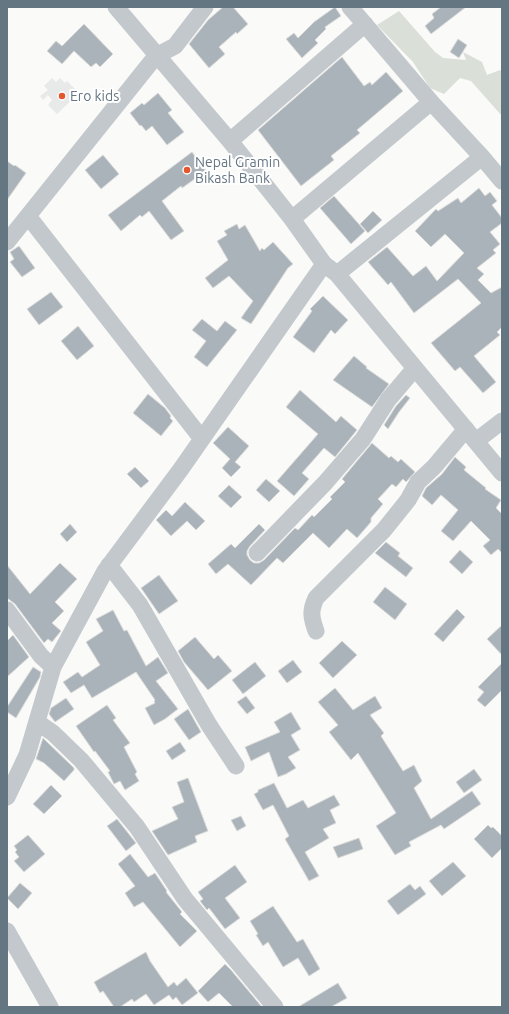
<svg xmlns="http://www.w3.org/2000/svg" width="509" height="1014" viewBox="0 0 509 1014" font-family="Ubuntu,sans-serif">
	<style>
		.built { fill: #e8e9e9 }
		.green { fill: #dadfd7 }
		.building { fill: #aab3b9; stroke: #dcdcda }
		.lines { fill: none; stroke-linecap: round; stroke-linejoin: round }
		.minor { stroke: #c3c8cc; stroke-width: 17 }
		.poi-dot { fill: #e4572e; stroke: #fff; stroke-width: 1.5 }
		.labels { text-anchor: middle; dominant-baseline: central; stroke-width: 4; stroke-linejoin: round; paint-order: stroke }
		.poi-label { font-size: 14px; fill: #657683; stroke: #fff; text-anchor: start }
	</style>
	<rect width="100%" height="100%" fill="#fafaf8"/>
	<path class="built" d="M52,78L56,82L60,78L65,83L67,81L79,93L57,114L48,105L52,100L48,95L43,100L40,96L48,90L44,86Z"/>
	<path class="green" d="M399,11L435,52L443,58L466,60L463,52L482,62L487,75L500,70L502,72V116L471,81L460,78L444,94L430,88L413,62L377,25Z"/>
	<path class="building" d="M223,7H233L248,24L237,34L236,32L219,47L225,54L209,68L189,44L208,20Z
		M335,7L341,16L325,27L326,29L315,40L318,43L302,58L286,39L294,33L298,38L314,22Z
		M441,7H466L431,34L425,26L434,18L432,14Z
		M84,24L113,54L100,67L96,63L91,67L74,51L62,64L47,51L56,41L62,46Z
		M458,39L467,45L459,58L450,52Z
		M342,57L364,86L370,82L372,85L386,72L403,91L357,130L360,133L331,156L334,160L301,186L258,130Z
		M158,93L172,110L168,113L184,132L167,145L152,126L146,131L141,125L140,126L130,113L142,103L144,105Z
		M192,152L206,171L182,188L181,186L162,201L184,231L171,240L149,211L142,217L140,215L121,231L108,215Z
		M103,155L119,174L101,189L85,170Z
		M7,161L14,166L15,165L26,173L7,200Z
		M479,188L485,196L490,192L497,201L492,205L502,218V223L490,232L500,244L493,250L496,253L477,268L484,274L478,280L491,293L502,287V327L497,332L500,335L474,356L496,382L483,393L460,367L455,371L431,343L481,303L458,279L414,313L391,282L388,285L368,262L387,247L413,276L426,266L437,281L464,253L445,234L431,247L415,231L436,209L438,211L458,198L461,203Z
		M334,196L365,231L351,244L320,208Z
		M373,211L382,220L368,233L360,224Z
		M237,224L239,229L245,225L260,251L262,248L264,250L273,242L293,264L288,268L251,324L241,318L253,301L229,276L213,288L205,278L228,260L217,241L227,235L224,231Z
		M19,246L35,268L22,277L10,262L14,259L10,252Z
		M51,292L63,307L39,325L27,309Z
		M323,296L348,320L335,334L331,330L314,353L293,337L312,311L310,309Z
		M202,319L217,331L225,321L237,330L207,367L194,357L206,341L192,330Z
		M78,326L94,346L77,360L61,341Z
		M354,356L367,367L366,368L389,384L372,407L333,380Z
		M300,390L336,422L341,416L357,430L335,457L324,448L302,473L309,479L294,496L277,481L318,434L286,407Z
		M148,394L165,408L171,416L170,418L173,421L161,436L133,413Z
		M406,395L410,398L399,412L388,429L384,425L396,406Z
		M228,427L249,446L235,462L241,467L231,477L222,468L230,459L213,443Z
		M372,443L389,458L391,456L398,462L401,459L415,472L406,482L403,479L396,487L392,484L378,499L383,504L371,518V522L357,538L347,529L329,548L313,533L283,563L277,558L251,585L228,564L216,574L208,564L231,544L235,548L259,524L265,530L250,546L247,551V555L250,560L254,563H259L264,560L295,528L298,530L312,515L314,517L332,499L330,497L345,482L342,479Z
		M455,457L466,467L464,470L486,488L485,489L501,500L496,508L502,514V553L498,549L491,555L483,546L490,540L471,521L453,541L441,531L458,510L441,495L432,505L422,496L426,488L442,474Z
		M135,467L149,481L141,488L127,474Z
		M266,479L280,491L269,502L256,490Z
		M229,485L242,497L231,508L218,496Z
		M185,502L205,521L196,530L187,521L171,536L156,520L166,510L172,516Z
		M70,524L77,532L67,542L60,534Z
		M386,542L400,553L398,556L413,568L406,577L375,553Z
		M460,550L473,562L462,574L449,562Z
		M60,563L77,579L55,602L64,611L52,623L61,631L52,642L48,639L44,643L15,604L7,598V565L30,594Z
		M159,575L178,601L159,614L141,588Z
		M385,587L407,604L395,620L373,602Z
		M457,609L465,617L443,642L434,634Z
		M113,610L124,631L127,630L146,666L158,657L168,673L156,681L178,709L165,719L154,725L145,708L155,703L154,701L155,700L136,672L92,698L84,685L71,693L63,682L78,672L82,677L100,665L86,642L103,631L96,619Z
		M502,625V655L487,639Z
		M13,635L29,657L7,677V641Z
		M195,637L214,659L218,655L232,671L208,690L184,662L178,651Z
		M342,641L357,655L333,678L319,663Z
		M293,660L302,672L287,683L278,671Z
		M255,662L266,676L243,694L232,680Z
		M502,663V690L485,707L477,700L484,692L478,687Z
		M33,667L41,672L40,677L16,718L7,712V707Z
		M335,688L353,710L375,696L382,708L370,715L384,733L381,736L403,771L414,765L422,781L414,788L431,819L472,791L481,804L444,829L441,825L409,842L411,846L395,855L376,826L396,813L358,753L351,760L329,732L338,725L318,702Z
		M246,696L255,708L247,714L237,702Z
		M66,698L74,709L55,722L49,714L51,708Z
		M107,705L116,718L113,720L130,743L124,747L137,772L135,774L139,781L125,790L120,781L114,784L108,772L110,771L95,751L94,752L76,726Z
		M188,709L201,732L189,740L174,719Z
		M291,712L301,729L291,735L300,750L288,757L296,768L286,774L278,777L269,752L251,761L245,747L280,732L274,722Z
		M43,738L74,768V770L64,781L44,763L36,759Z
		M180,742L186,751L172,760L166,751Z
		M474,769L482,780L464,793L456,782Z
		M188,778L208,831L195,836L197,842L168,855L152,831L178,819L172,807L184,802L177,782Z
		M274,783L287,808L303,800L308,808L334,795L340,805L330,810L336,823L323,829L329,838L305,852L319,876L309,881L285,839L289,836L273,805L263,810L254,794L258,792V790Z
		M51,785L62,796L44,814L33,804Z
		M241,816L246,826L237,831L231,820Z
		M117,819L136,843L126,851L107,826Z
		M488,825L491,828L493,827L502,836V848L492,858L474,839Z
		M28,835L45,854L24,872L14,861L19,857L15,852L17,850L14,846Z
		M359,838L363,849L338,858L333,847Z
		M130,854L148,877L155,873L167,891L166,892L182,912L180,914L197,931L180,947L143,902L134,907L125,893L135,886L118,864Z
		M453,862L466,876L442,896L429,881Z
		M235,865L247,882L225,898L240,918L225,929L209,908L207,910L200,901L203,899L198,892Z
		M20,883L32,893L18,909L7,898Z
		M410,884L415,890L420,886L426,894L398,915L387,901Z
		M273,906L297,942L303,939L320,969L309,976L298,958L283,967L268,942L263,946L256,935L258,934L250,921Z
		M146,952L150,961L168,987L174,982L177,986L186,978L198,993L182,1005L176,997L173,1000L169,995L154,1005L146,994L134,1002L132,999L120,1007H114L103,991L100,993L94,982Z
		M225,964L231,970L262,1007H233L219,993L208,1002L198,991Z
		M338,983L347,998L331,1007H298Z"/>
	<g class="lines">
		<path class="minor" d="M116,7L230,141L292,219L324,264L337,274L502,473
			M350,7L431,102L482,157L502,181
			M230,141L365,24
			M28,216L202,439
			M292,219L431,102
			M7,242L156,56L175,46L205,7
			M337,274L482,157
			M476,441L502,421
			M257,553L325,483L363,439L388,400L415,368
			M109,565L140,605L209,725L236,766
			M7,610L41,656L53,667
			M316,631C311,617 310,611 316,598L384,530L408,500L418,482L434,467L466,429
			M37,722L53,733L81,760L137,827L185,899L275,1007
			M7,797L27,755L53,667L105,571L181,469L324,264
			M7,931L50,1007"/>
	</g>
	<g class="poi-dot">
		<circle cx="62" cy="96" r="4"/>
		<circle cx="187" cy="170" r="4"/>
	</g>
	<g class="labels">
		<g class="poi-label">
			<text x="70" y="96">Ero kids</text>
			<text x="195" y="162">Nepal Gramin<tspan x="195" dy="16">Bikash Bank</tspan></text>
		</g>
	</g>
	<rect width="509" height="1014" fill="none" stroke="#657683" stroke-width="16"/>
</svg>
